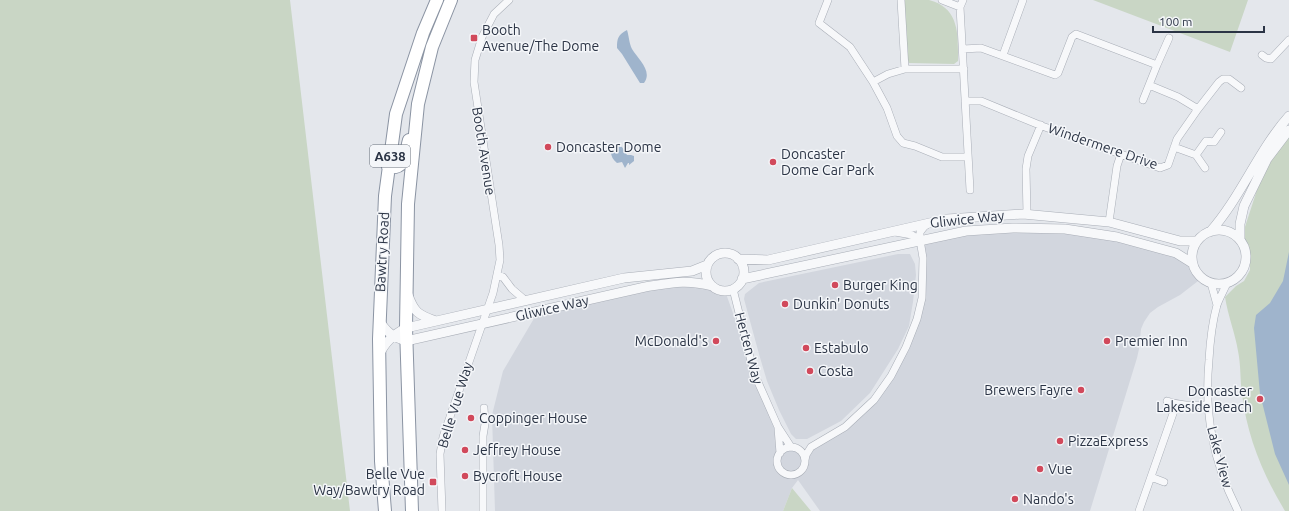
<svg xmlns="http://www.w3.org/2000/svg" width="1289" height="511" viewBox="0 0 1289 511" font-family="Ubuntu,sans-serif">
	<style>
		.built { fill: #d2d6de }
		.green { fill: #c9d6c5 }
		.water { fill: #9fb4cc }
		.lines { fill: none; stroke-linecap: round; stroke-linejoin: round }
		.minor-casing { stroke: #a9aeb7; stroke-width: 8 }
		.tertiary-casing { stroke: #a9aeb7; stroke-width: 10 }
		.trunk-casing { stroke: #8b94a3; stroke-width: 14 }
		.minor { stroke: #f7f8fa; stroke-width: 7 }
		.tertiary { stroke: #f7f8fa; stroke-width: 9 }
		.trunk { stroke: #fff; stroke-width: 12 }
		.poi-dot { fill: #d1495b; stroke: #f4f6f9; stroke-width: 1.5 }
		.labels { text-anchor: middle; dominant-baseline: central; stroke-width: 3; stroke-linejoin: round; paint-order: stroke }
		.shield { fill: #f4f6f9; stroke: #676e7b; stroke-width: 1 }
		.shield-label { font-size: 13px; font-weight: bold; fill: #2b3445 }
		.poi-label { font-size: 14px; fill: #2b3445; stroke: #f4f6f9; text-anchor: start }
		.street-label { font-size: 14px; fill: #2b3445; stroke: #f4f6f9 }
	</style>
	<rect width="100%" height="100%" fill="#e4e7ec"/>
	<path class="built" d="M1013,228L1117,237L1192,263L1202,278L1180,295L1158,307L1150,313L1144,322L1141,329L1139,349L1137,358L1090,511H820L798,480L792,488L783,511H495L492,415L503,371L539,310L645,287L707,278L725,291L760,388L791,447L798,449L804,456L845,427L891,376L909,350L924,297L920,240Z
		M898,254H910L915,264L916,275L913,302L909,326L898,349L870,393L841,421L807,439H796L791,434L779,410L767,381L759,354L744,299L745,294L759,283Z"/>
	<path class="green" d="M0,0H290L350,511H0Z
		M904,0C912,0 921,0 929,0C960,8 958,35 958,61L954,64L909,63L908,60Z
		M1093,0H1248L1230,52Z
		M1289,130V511H1285C1263,475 1247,436 1242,394C1240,380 1241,365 1238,351C1235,333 1228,316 1225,297L1236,286L1244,281L1250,270V257L1243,233L1267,159Z
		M792,488L811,511H783Z"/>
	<path class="water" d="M627,30C629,36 629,43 632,49C638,59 653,71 644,83H640L622,54L617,48C617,38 618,35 627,30Z
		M615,146L622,147L627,155H631L634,156V161L629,165V163H628L625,168L622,162L617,163C613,160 611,156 611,152L610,151L612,147Z
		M1289,252V485L1275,454L1260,394L1254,328L1256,315L1270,303L1283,281Z"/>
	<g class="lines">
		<defs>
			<path id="minor" d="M828,0L819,23L850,47L873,82L887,108L897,136L903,143L915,146L942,157H967
				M901,0L905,69
				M942,0L960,7
				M963,0L960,7L970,190
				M963,49L981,48L1055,75L1058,73L1072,37L1076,34L1157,65L1143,100
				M1003,55L1023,0
				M1262,55L1266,58L1271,59L1289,40
				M1157,65L1169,38
				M873,82L888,74L905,69H964
				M1149,85L1178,97L1198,109
				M965,101H981L1042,126L1160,168L1168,165L1177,139L1198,109L1219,82L1223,79H1229L1241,88
				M1174,147L1196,155L1206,141L1214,142L1221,132
				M1196,155L1205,168
				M1027,214L1026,169L1028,156L1041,125
				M1109,222L1117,166L1121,154
				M895,232L912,235L920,240
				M498,275L503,277L512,289L526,301
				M1211,283L1217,305
				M1227,283C1224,290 1220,297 1217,305C1212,323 1210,342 1209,360C1204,414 1213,462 1238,511
				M733,289L754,373L778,427L791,447
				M1167,401C1180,406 1193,405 1207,405
				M778,428L780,453
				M777 461a14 14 0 1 1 28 0a14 14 0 1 1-28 0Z
				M805,460L806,455L811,447L845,427L874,400L891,376L906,347L917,319L922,298L923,258L920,240V232L924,227L929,223
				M1151,477L1164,482
				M442,511L440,454L443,437L493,293L500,260L499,245L474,82L475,60L482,37L494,14L509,0
				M483,511V436L485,424L484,408
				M1139,511L1176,405"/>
			<path id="tertiary" d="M1192 257a27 27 0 1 1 54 0a27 27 0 1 1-54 0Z
				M1210,232C1241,197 1258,151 1289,116
				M1240,239V224L1244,206L1267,159L1289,130
				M706 272a19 19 0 1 1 38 0a19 19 0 1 1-38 0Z
				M738,259L768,260L947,219L1023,214L1109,222L1180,241H1196
				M742,279L966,231L1013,228L1065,229L1117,237L1176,253L1192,263
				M408,295C414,312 418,315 436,321
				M379,320C386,332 393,337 406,341L645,287C671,283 686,279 712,286
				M379,355C385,342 393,335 406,328L624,278L692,271L707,265"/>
			<path id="trunk" d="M388,167C406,170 405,154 409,140
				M385,511L381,461L379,339L385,196L396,114L423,33L437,0
				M412,511L406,328L408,204L418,104L432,47L451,0"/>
		</defs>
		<use href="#minor" class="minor-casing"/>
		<use href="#tertiary" class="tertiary-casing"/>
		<use href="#trunk" class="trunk-casing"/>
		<use href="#minor" class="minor"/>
		<use href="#tertiary" class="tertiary"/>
		<use href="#trunk" class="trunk"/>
	</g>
	<g class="poi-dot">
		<rect x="470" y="34" width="8" height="8" rx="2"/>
		<circle cx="548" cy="147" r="4"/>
		<circle cx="773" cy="162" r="4"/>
		<circle cx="835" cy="285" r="4"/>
		<circle cx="785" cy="304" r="4"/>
		<circle cx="716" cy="341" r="4"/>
		<circle cx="1107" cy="341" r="4"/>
		<circle cx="806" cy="348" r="4"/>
		<circle cx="810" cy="371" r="4"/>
		<circle cx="1081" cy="390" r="4"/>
		<circle cx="1260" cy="399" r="4"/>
		<circle cx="471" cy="418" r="4"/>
		<circle cx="1060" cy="441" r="4"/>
		<circle cx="465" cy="450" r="4"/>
		<circle cx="1040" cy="469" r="4"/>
		<circle cx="465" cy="476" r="4"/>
		<rect x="429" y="478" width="8" height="8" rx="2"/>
		<circle cx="1015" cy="499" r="4"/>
	</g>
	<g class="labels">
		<rect class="shield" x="370" y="145" width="40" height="22" rx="3"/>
		<g class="shield-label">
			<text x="390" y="156">A638</text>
		</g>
		<g class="poi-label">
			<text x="482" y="30">Booth<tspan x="482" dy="16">Avenue/The Dome</tspan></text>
			<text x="556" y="147">Doncaster Dome</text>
			<text x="781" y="154">Doncaster<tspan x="781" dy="16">Dome Car Park</tspan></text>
			<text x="843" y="285">Burger King</text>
			<text x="793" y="304">Dunkin' Donuts</text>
			<text x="708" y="341" text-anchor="end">McDonald's</text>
			<text x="1115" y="341">Premier Inn</text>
			<text x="814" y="348">Estabulo</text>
			<text x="818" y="371">Costa</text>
			<text x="1073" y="390" text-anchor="end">Brewers Fayre</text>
			<text x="1252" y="391" text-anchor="end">Doncaster<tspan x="1252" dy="16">Lakeside Beach</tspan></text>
			<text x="479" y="418">Coppinger House</text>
			<text x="1068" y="441">PizzaExpress</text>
			<text x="473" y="450">Jeffrey House</text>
			<text x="1048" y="469">Vue</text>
			<text x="425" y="474" text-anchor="end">Belle Vue<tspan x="425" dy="16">Way/Bawtry Road</tspan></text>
			<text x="473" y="476">Bycroft House</text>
			<text x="1023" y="499">Nando's</text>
		</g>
		<g class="street-label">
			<text transform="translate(1103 146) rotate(19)">Windermere Drive</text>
			<text transform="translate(484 151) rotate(81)">Booth Avenue</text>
			<text transform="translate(967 219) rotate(-6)">Gliwice Way</text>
			<text transform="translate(382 252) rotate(-87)">Bawtry Road</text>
			<text transform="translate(552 308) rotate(-13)">Gliwice Way</text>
			<text transform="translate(749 348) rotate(75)">Herten Way</text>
			<text transform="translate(455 405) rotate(-73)">Belle Vue Way</text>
			<text transform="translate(1220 457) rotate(75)">Lake View</text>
		</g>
	</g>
	<path d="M1153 26v6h111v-6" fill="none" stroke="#2b3445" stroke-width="2"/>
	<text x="1159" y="26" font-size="12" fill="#2b3445" stroke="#f4f6f9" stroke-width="3" paint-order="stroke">100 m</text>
</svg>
